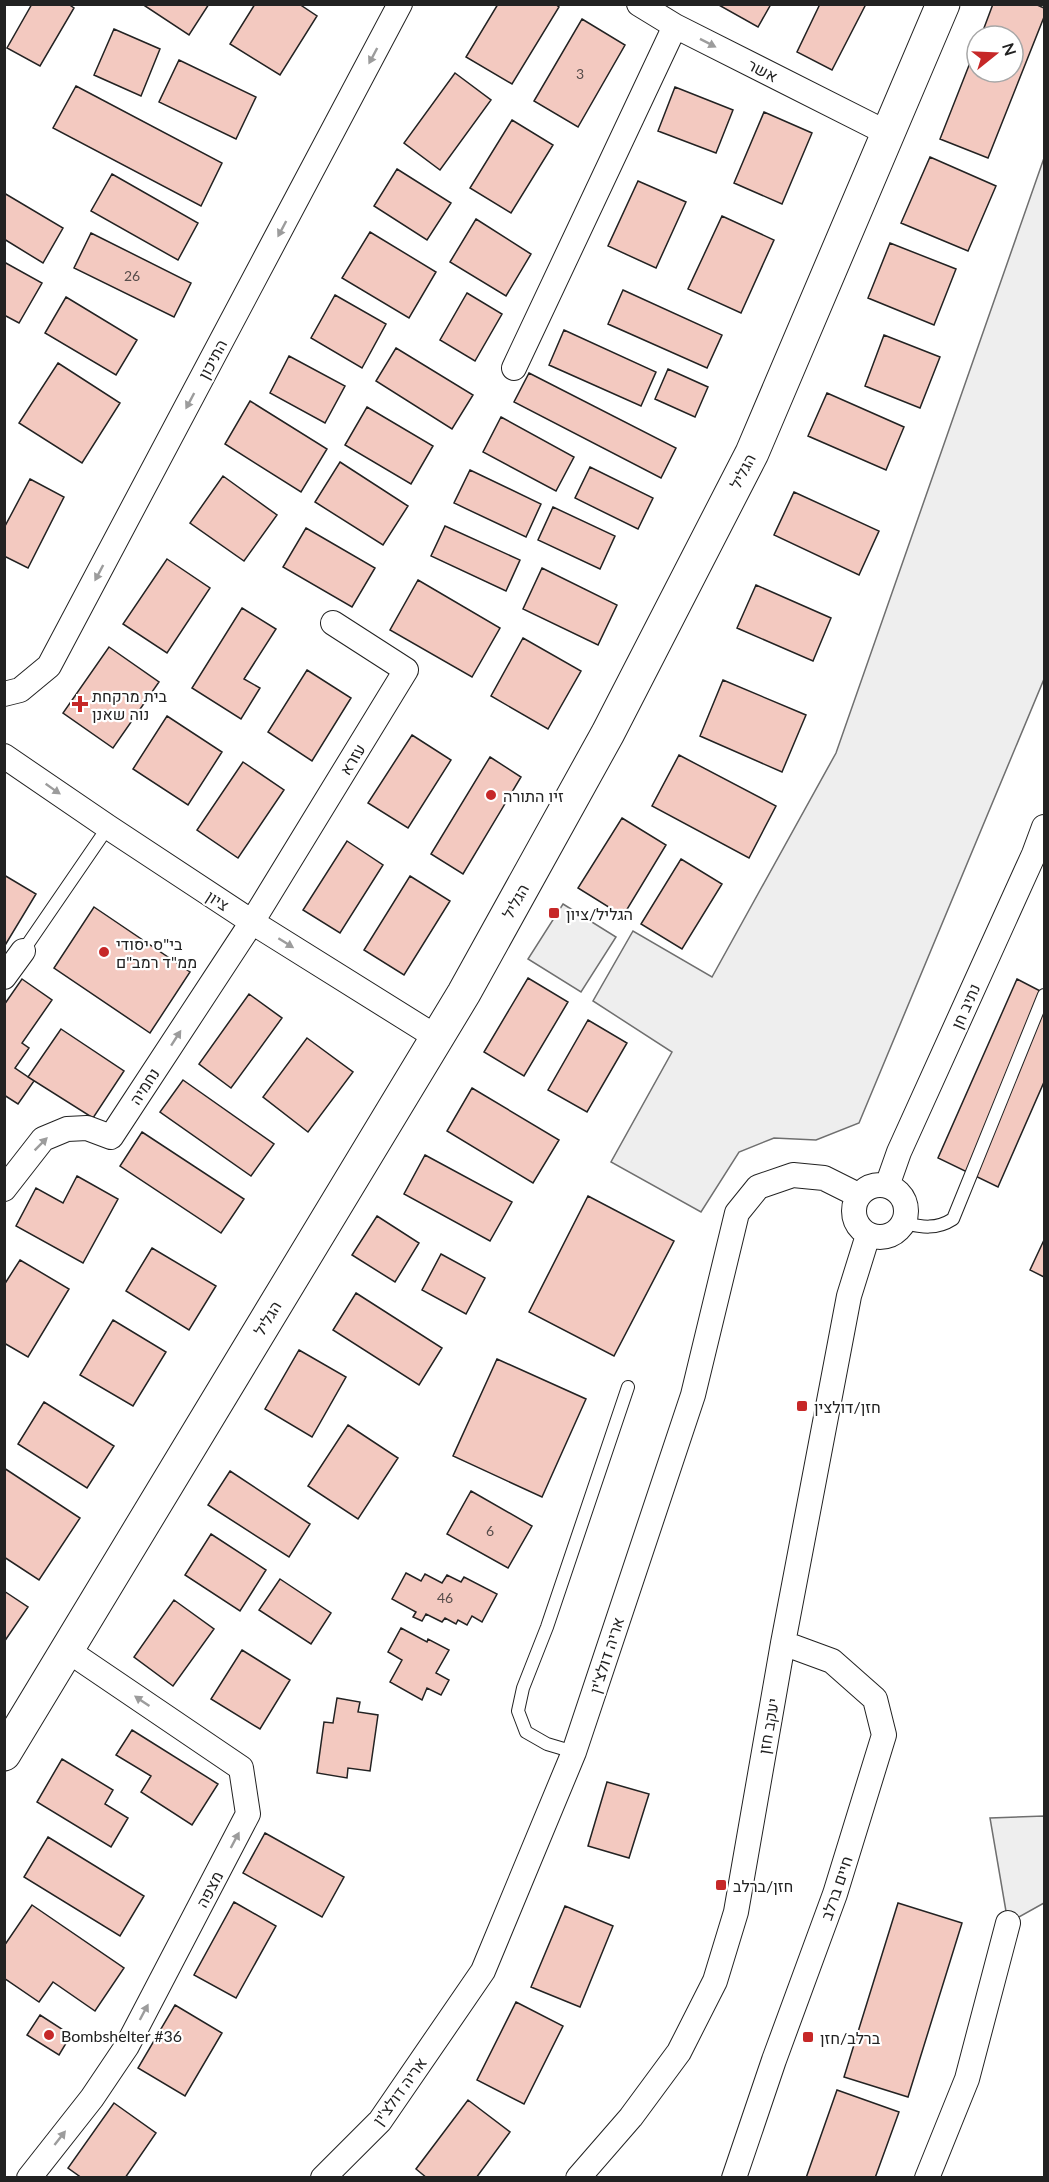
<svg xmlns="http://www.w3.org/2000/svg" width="1049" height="2182" viewBox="0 0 1049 2182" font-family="Lato,Heebo,sans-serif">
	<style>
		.green { fill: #eee; stroke: #6f6f6f; stroke-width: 1.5 }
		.building { fill: #f3c9c0; stroke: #222; stroke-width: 1.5 }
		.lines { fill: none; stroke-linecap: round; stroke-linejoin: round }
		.lane-casing { stroke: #222; stroke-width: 14 }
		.street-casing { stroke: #222; stroke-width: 26 }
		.secondary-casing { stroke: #222; stroke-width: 35 }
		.lane { stroke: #fff; stroke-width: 12 }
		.street { stroke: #fff; stroke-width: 24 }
		.secondary { stroke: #fff; stroke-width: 33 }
		.oneway { fill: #9c9c9c }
		.poi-dot { fill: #c62828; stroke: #fff; stroke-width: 2 }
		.labels { text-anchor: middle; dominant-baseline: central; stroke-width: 4.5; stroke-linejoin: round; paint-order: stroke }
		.number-label { font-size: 14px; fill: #564c4a }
		.street-label { font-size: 16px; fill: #222; stroke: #fff }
		.poi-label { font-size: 16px; fill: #222; stroke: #fff; text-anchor: start }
	</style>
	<rect width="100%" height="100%" fill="#fff"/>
	<path class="green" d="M1044,158V679L859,1123L816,1140L774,1138L739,1152L701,1212L611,1162L672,1052L593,1001L633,931L712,977L836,753Z
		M563,904L616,937L581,992L528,959Z
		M1044,1816V1903L1008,1923L990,1818Z"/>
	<path class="building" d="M32,4H68L74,8L40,66L7,48Z
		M142,4H209L189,35Z
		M255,4H299L317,16L280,75L230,44Z
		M498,4H555L559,7L512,84L466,57Z
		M717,4H771L758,27Z
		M820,4H866L832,70L797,52Z
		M993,4H1035L1044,8V17L988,158L940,139L977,45V72H1013V36H981Z
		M582,19L625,45L578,127L534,101Z
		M114,29L160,49L141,96L94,75Z
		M179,60L256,97L236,139L159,102Z
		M455,73L491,100L440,170L404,143Z
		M76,86L222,163L201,206L53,128Z
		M675,87L733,110L716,153L658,131Z
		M764,112L812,133L782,204L734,183Z
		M512,120L553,145L511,213L470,188Z
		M930,157L996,186L968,251L901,223Z
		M397,169L451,203L427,240L374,206Z
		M112,174L198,223L178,260L91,211Z
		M638,181L686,202L656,268L608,246Z
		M4,193L63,228L43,263L4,239Z
		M722,216L774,240L741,313L688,289Z
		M476,219L531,254L506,296L450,262Z
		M370,232L436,272L409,318L342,278Z
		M91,233L191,283L174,317L74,268Z
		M890,243L956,269L934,325L868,298Z
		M4,262L42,283L19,323L4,315Z
		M623,290L722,335L707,368L608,324Z
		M467,293L502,314L475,361L440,340Z
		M335,295L386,324L362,368L311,338Z
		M66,297L137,340L116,375L45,333Z
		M564,330L656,372L641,406L549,365Z
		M884,335L940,357L920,408L865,386Z
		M396,348L473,395L452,429L376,381Z
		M289,356L345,386L325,423L270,393Z
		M58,363L120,403L82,463L19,423Z
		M668,369L708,387L695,417L655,399Z
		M529,373L676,448L661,478L514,402Z
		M827,393L904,427L886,470L808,436Z
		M250,401L327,449L301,492L225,444Z
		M367,407L433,446L411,484L345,445Z
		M501,417L574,457L556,491L483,452Z
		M340,462L408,506L383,545L315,502Z
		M590,467L653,498L638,529L575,498Z
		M470,470L541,504L526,537L454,503Z
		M223,476L277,515L244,561L190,523Z
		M30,479L64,497L28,568L4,556V528Z
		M794,492L879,531L859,575L774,535Z
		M553,507L615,536L600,569L538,540Z
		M445,526L520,560L506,591L431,556Z
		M306,528L375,568L352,607L283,567Z
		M167,559L210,588L167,653L123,624Z
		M542,568L617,605L598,645L523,609Z
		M418,580L500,628L472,677L390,630Z
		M756,585L831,618L813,661L737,628Z
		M242,608L276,629L244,679L260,688L241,719L192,688Z
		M523,638L581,671L548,729L491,696Z
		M109,647L159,682L113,748L63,713Z
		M307,670L351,698L312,761L268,732Z
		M723,680L806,715L782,772L700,736Z
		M167,716L222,752L188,805L133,769Z
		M412,735L451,760L408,828L368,803Z
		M679,755L776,806L749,858L652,806Z
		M490,757L521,777L463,874L431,854Z
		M243,762L284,790L238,858L197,830Z
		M622,818L666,845L623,916L578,888Z
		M347,841L383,865L340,933L303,910Z
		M681,859L722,884L682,949L641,924Z
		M4,875L36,894L4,947Z
		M410,876L450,901L404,975L364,950Z
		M94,907L190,972L150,1033L54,968Z
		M528,978L568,1002L524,1076L484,1052Z
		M22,979L52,1000L22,1043L29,1048L15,1068L34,1081L18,1104L4,1095V1005Z
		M1017,979L1044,993V1082L998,1187L938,1158Z
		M249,994L282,1018L231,1088L199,1064Z
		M588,1020L627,1043L587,1112L548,1090Z
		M61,1029L124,1071L93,1118L28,1077Z
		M307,1038L353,1072L308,1132L263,1097Z
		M183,1080L274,1144L251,1176L160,1112Z
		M472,1088L559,1140L533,1183L447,1131Z
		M142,1132L244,1199L221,1233L120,1166Z
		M425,1155L512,1202L490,1241L404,1194Z
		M77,1176L118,1199L83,1263L16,1226L36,1188L63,1203Z
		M588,1196L674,1241L614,1356L529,1312Z
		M377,1216L419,1243L395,1282L352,1255Z
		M1044,1240V1277L1030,1270Z
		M152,1248L216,1286L189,1330L126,1291Z
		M441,1254L485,1278L466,1314L422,1290Z
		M20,1260L69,1289L28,1357L4,1343V1285Z
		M356,1293L442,1348L419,1385L333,1330Z
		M113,1320L166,1352L133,1406L80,1375Z
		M299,1350L346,1377L312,1437L265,1409Z
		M497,1359L586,1399L542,1497L453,1456Z
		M44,1402L114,1446L87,1488L18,1444Z
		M348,1425L398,1458L358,1519L308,1486Z
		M4,1468L80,1518L39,1580L4,1557Z
		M230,1471L310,1524L289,1557L208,1505Z
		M471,1491L532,1526L508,1568L447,1534Z
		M211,1534L266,1570L240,1611L185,1575Z
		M406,1573L421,1581L425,1574L442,1583L447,1575L461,1582L464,1577L497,1594L482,1622L472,1616L467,1625L458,1620L456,1624L445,1618L442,1622L426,1614L422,1621L413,1617L416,1612L392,1599Z
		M280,1579L331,1613L311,1644L259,1610Z
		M4,1591L28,1607L4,1642Z
		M174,1600L214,1629L173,1686L134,1657Z
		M401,1628L427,1642L428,1639L449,1650L436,1673L449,1680L441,1695L427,1688L422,1700L390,1682L402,1660L388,1652Z
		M242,1650L290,1680L260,1729L211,1699Z
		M337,1698L360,1702L358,1712L378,1715L370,1771L348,1768L347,1778L317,1773L324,1722L333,1723Z
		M132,1730L218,1784L192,1825L141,1792L151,1776L116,1755Z
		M62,1759L113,1790L105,1804L128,1818L111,1847L37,1802Z
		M607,1782L649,1794L629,1858L588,1846Z
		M265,1833L344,1877L322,1917L243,1873Z
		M48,1837L144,1896L120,1936L24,1877Z
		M234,1902L276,1926L236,1998L194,1975Z
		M898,1903L962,1923L908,2097L844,2077Z
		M32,1905L124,1968L95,2011L53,1982L39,2002L4,1978V1946Z
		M565,1906L613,1926L580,2007L531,1987Z
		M516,2002L563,2026L524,2104L477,2080Z
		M175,2005L222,2033L185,2096L138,2068Z
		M40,2015L71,2035L59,2055L27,2035Z
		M837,2090L899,2112L875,2178H806Z
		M468,2100L510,2132L476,2178H427L416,2169Z
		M114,2103L156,2133L125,2178H82L68,2168Z"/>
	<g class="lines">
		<defs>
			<path id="lane" d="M23,951L108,827
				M903,1223C922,1227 936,1230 953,1219L1044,995
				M574,1752L547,1744L526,1732L518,1711L523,1688L547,1627L628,1387"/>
			<path id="street" d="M639,4L675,26L889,134
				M514,368L675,26
				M4,694L20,690L49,666L400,4
				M4,756L108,827L252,922L436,1037
				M4,977L23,951
				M854 1211a26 26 0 1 1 52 0a26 26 0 1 1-52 0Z
				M887,1186L899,1152L1034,854L1044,827
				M4,1189L43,1139L67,1129L87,1128L111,1137L252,922L406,670L333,623
				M29,2178L92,2098L127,2046L248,1814L241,1768L67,1650
				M323,2178L380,2121L483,1971L574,1752L693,1395L737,1213L758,1187L793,1175L824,1178L858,1195
				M578,2178L631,2117L679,2052L715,1981L736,1912L783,1643L849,1296L868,1235
				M734,2178L774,2060L835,1894L884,1735L875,1699L832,1661L783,1643
				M927,2178L967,2079L1008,1923"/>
			<path id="secondary" d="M4,1754L464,993L608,733L752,453L943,4"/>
		</defs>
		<use href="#lane" class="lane-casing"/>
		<use href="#street" class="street-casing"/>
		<use href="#secondary" class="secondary-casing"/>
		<use href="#lane" class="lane"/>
		<use href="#street" class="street"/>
		<use href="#secondary" class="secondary"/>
	</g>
	<defs><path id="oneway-solid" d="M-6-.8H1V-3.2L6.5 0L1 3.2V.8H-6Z" transform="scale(1.5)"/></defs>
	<g class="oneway">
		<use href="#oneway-solid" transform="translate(708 43) rotate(27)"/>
		<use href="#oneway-solid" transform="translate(373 56) rotate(118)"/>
		<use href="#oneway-solid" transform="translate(282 229) rotate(118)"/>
		<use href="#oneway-solid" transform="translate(190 401) rotate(118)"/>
		<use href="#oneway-solid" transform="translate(99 573) rotate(118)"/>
		<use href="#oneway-solid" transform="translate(53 789) rotate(35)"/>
		<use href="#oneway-solid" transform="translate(286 943) rotate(32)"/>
		<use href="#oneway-solid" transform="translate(176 1038) rotate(-57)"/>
		<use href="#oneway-solid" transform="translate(41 1144) rotate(-45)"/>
		<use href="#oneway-solid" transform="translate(142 1701) rotate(-146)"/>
		<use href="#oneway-solid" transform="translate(235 1840) rotate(-62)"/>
		<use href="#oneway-solid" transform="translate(144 2012) rotate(-62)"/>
		<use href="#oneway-solid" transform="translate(60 2138) rotate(-52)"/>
	</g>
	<g class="poi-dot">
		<path d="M77 695h6v6h6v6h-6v6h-6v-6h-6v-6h6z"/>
		<circle cx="491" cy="795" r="6"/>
		<rect x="548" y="907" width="12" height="12" rx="3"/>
		<circle cx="104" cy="952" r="6"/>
		<rect x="796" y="1400" width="12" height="12" rx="3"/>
		<rect x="715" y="1879" width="12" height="12" rx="3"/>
		<circle cx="49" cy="2035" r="6"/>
		<rect x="802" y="2031" width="12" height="12" rx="3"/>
	</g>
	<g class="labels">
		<g class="number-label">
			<text x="580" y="73">3</text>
			<text x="132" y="275">26</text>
			<text x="490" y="1530">6</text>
			<text x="445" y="1597">46</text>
		</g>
		<g class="street-label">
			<text transform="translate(763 70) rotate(27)">אשר</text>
			<text transform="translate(212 359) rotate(-62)">התיכון</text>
			<text transform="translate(742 471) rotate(-63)">הגליל</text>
			<text transform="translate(352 759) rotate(-58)">עזרא</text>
			<text transform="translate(218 900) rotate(33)">ציון</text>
			<text transform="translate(515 901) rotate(-61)">הגליל</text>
			<text transform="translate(965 1006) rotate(-66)">נתיב חן</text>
			<text transform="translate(144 1086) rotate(-57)">נחמיה</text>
			<text transform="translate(267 1318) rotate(-59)">הגליל</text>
			<text transform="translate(606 1655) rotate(-72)">אריה דולצ'ין</text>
			<text transform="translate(768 1726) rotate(-80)">יעקב חזן</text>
			<text transform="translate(836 1888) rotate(-71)">חיים ברלב</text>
			<text transform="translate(209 1889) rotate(-62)">מצפה</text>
			<text transform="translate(399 2091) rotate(-54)">אריה דולצ'ין</text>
		</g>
		<g class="poi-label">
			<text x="92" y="695">בית מרקחת<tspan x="92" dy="18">נוה שאנן</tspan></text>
			<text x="503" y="795">זיו התורה</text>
			<text x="566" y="913">הגליל/ציון</text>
			<text x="116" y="943">בי"ס יסודי<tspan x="116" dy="18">ממ"ד רמב"ם</tspan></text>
			<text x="814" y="1406">חזן/דולצין</text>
			<text x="733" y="1885">חזן/ברלב</text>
			<text x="61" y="2035">Bombshelter #36</text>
			<text x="820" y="2037">ברלב/חזן</text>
		</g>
	</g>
	<rect width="1049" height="2182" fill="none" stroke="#222222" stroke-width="12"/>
	<g transform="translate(995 54) rotate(72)"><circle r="28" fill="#ffffff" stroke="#a7a7a7" stroke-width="1.5"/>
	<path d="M0-4.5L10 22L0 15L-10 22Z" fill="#c62828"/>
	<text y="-9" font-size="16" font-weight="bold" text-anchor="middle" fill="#222222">N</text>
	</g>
</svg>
